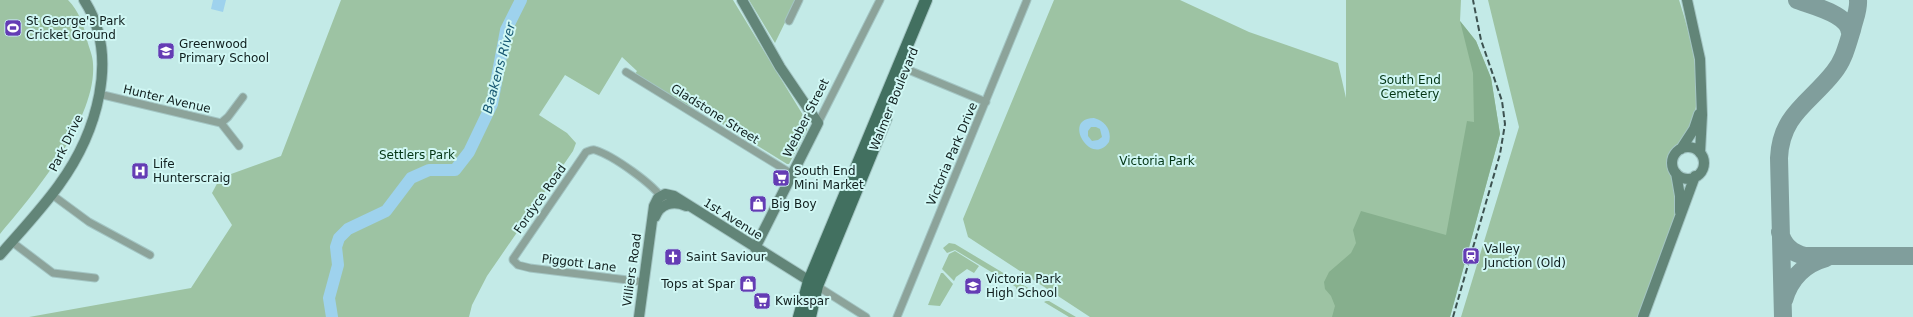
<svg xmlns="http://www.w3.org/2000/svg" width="1913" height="317" viewBox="0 0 1913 317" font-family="'DejaVu Sans',sans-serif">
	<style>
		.green { fill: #9dc3a3 }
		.forest { fill: #86af8d }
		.water { fill: #9ed2ed; fill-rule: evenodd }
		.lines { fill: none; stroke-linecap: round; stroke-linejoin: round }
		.river { stroke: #9ed2ed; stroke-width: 12 }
		.taxiway { stroke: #809e9c; stroke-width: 18 }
		.street-casing { stroke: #a3c5c3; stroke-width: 9 }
		.secondary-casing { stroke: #a3c5c3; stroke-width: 12 }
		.primary-casing { stroke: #a3c5c3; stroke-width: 14 }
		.street { stroke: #8ca39a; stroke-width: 7 }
		.secondary { stroke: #628578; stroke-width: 10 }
		.primary { stroke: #427060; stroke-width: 12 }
		.rail { stroke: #3d5250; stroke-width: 2; stroke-dasharray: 6 3; stroke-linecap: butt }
		.labels { text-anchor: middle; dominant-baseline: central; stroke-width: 4; stroke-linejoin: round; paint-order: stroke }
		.poi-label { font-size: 12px; fill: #101f1e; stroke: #d0f7f4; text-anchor: start }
		.park-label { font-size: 12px; fill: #033514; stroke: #d0f7f4 }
		.street-label { font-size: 12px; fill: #101f1e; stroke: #d0f7f4 }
		.water-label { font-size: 13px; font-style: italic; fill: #155671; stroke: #d0f7f4 }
	</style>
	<rect width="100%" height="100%" fill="#c3eae7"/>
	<path class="green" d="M0,0H68C79,11 84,26 87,40C89,48 93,56 93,64C97,119 34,194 0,234Z
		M341,0H733L806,120L807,130L789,164H787L714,119L713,109L708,114C703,106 698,97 688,107L635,74L637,71L622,57L599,95L565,75L539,115L567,133L576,143L573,151L487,276L472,305L469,317H29L191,288L232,225L212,193L220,178L281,156Z
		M749,0H796L775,43Z
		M1054,0H1180L1249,32L1338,63L1346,98V0H1461L1460,21L1476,41L1491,78L1500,134L1450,317H1090L968,237L963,219Z
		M1488,0H1679C1690,34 1704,85 1693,120C1691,127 1685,138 1681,144C1677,149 1671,152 1669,158C1668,163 1675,192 1676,200C1677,206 1675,212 1674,218L1638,317H1461L1519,127Z
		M949,243L955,244L1030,289L1038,294L1039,299L1036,297L1031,298L1016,289V287L955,250L947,253L943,248Z
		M955,251L979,266L974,273L967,269L956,277L954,281L942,269L949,254Z
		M941,273H943L953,284L940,306L928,305Z
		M1046,301H1049L1076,317H1069L1044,302Z"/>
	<path class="forest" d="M1460,21L1476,41L1491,78L1500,134L1450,317H1332L1335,306L1331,296L1325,289L1324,282L1329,272L1351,253L1356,243L1353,230L1361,211L1446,235L1467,121L1474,122L1473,73Z"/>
	<path class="water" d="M213,0H226L223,12L211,9Z
		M1094,118C1106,121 1112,131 1109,142C1091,168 1061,118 1094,118ZM1091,127H1096L1100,129L1102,137L1098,140L1092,141L1088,136V131Z"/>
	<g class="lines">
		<path class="river" d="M332,317L329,298L338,265L336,247L339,238L348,229L386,211L411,178L429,170H455L469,152L492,104L506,30L521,0"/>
		<path class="taxiway" d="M1797,0C1813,6 1853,15 1850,36
			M1780,232C1783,245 1792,253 1805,256H1913
			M1784,300C1790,279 1804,264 1826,258
			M1783,317L1779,158C1781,114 1810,103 1834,72C1844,60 1847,45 1852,30C1854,20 1859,10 1858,0"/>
		<defs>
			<path id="street" d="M789,21L799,0
				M899,66L986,102
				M626,72L792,174
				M99,94L221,123L228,117L243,97
				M221,123L239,146
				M818,123L880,0
				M51,194L89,222L150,255
				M12,242L53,273L95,278
				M644,282L530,268L518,265L513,260V259L586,152C589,151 592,149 595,150C612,155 655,185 663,200
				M817,286L866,317
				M897,317L1027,0"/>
			<path id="secondary" d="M742,0L780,67L818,123L755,248
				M1687,0L1700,59L1702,115L1700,153
				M1672 163a16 16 0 1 1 32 0a16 16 0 1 1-32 0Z
				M1681,149L1694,129L1699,114
				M1676,173L1680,196V212
				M655,217C660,204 673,200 686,206
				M0,255C20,232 41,210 59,185C96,134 121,57 84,0
				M639,317L654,206L658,198L665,194L674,196L816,285
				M1643,317L1695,176"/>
			<path id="primary" d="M799,317L809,281L926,0
				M810,317L817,286L886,118"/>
		</defs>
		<use href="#street" class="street-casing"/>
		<use href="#secondary" class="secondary-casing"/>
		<use href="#primary" class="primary-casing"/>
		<use href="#street" class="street"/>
		<use href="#secondary" class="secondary"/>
		<use href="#primary" class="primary"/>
		<path class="rail" d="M1453,317L1500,154L1505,124L1502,101L1481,40L1473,0"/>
	</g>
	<defs>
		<symbol id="stadium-square" viewBox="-11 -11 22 22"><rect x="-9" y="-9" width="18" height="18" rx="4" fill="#643cb4" stroke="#d0f7f4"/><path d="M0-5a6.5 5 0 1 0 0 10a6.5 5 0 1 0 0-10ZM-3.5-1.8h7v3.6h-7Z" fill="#fff"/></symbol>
		<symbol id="school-square" viewBox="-11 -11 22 22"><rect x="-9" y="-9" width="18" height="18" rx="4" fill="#643cb4" stroke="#d0f7f4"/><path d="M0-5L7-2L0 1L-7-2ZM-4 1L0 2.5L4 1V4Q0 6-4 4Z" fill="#fff"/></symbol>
		<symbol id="hospital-square" viewBox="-11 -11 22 22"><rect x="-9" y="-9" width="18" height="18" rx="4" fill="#643cb4" stroke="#d0f7f4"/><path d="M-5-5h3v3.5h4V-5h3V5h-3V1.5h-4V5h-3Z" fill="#fff"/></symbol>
		<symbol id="supermarket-square" viewBox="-11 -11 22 22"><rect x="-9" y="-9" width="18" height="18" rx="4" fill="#643cb4" stroke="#d0f7f4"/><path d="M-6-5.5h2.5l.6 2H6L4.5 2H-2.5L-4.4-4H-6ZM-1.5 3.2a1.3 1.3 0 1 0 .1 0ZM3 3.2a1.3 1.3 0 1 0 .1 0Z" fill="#fff"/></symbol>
		<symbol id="shop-square" viewBox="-11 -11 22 22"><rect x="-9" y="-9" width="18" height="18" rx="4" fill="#643cb4" stroke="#d0f7f4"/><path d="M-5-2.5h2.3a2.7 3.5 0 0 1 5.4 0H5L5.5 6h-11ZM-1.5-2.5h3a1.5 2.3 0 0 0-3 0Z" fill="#fff"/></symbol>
		<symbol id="station-square" viewBox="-11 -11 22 22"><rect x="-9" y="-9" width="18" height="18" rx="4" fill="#643cb4" stroke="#d0f7f4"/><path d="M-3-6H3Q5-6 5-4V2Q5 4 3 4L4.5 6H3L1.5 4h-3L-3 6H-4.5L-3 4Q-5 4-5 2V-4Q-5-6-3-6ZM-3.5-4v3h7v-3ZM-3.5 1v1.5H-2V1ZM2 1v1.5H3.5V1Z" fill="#fff"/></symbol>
		<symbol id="church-square" viewBox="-11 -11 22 22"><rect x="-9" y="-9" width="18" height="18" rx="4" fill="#643cb4" stroke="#d0f7f4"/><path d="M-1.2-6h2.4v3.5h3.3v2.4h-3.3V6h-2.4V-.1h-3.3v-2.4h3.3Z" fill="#fff"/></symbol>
	</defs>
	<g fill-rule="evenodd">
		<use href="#stadium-square" x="3" y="18" width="20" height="20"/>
		<use href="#school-square" x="156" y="41" width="20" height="20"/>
		<use href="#hospital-square" x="130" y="161" width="20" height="20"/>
		<use href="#supermarket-square" x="771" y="168" width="20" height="20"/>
		<use href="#shop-square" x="748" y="194" width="20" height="20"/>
		<use href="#station-square" x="1461" y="246" width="20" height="20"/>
		<use href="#church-square" x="663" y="247" width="20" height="20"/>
		<use href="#shop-square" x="738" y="274" width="20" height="20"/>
		<use href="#school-square" x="963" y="276" width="20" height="20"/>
		<use href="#supermarket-square" x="752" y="291" width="20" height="20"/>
	</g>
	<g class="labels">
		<g class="poi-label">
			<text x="26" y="21">St George's Park<tspan x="26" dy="14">Cricket Ground</tspan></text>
			<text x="179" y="44">Greenwood<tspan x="179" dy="14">Primary School</tspan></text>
			<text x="153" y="164">Life<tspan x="153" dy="14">Hunterscraig</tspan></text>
			<text x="794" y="171">South End<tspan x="794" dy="14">Mini Market</tspan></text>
			<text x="771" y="204">Big Boy</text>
			<text x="1484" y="249">Valley<tspan x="1484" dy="14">Junction (Old)</tspan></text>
			<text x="686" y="257">Saint Saviour</text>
			<text x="986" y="279">Victoria Park<tspan x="986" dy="14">High School</tspan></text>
			<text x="735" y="284" text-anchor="end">Tops at Spar</text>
			<text x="775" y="301">Kwikspar</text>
		</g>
		<g class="park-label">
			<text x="1410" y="80">South End<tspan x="1410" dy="14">Cemetery</tspan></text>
			<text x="417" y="155">Settlers Park</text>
			<text x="1157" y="161">Victoria Park</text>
		</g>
		<g class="street-label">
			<text transform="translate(167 99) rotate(13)">Hunter Avenue</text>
			<text transform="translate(894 99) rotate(-68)">Walmer Boulevard</text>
			<text transform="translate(715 114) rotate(32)">Gladstone Street</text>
			<text transform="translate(806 118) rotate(-63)">Webber Street</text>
			<text transform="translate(66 143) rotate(-64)">Park Drive</text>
			<text transform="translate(952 154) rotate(-67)">Victoria Park Drive</text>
			<text transform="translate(540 199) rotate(-55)">Fordyce Road</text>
			<text transform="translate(733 219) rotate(32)">1st Avenue</text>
			<text transform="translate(579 263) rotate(7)">Piggott Lane</text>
			<text transform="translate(632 270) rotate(-82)">Villiers Road</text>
		</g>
		<g class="water-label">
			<text transform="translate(499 68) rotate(-75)">Baakens River</text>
		</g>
	</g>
</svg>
